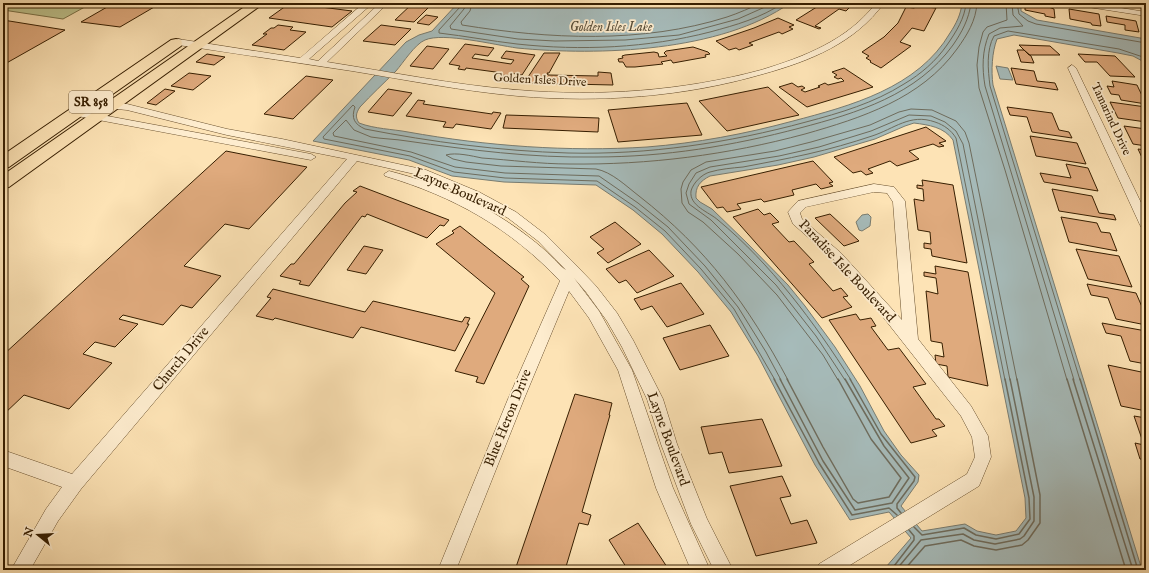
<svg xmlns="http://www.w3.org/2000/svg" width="1149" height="573" viewBox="0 0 1149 573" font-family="'IM FELL English',serif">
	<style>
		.green { fill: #bfc48e; stroke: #7a7147 }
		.water { fill: #a6bbba; stroke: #797c70; fill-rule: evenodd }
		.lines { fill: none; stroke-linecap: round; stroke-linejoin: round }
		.shore-far1 { stroke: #6e6c5d; stroke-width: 1 }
		.shore { stroke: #6e6c5d; stroke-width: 1.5 }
		.building { fill: #dfaa7d; stroke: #361e00 }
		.minor-casing { stroke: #684f2d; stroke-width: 1 }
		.primary-casing { stroke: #361e00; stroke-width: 2 }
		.minor { fill: #feedcf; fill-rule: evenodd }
		.primary { fill: #fde3b5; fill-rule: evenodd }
		.labels { text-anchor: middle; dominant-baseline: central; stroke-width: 3.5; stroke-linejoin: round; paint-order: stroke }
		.far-street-label { font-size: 12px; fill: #361e00; stroke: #feedcf }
		.far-water-label { font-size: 13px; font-style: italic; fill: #584d38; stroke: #feedcf }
		.shield { fill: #feedcf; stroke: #725c3e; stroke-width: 1 }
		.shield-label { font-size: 13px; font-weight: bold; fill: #361e00 }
		.street-label { font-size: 14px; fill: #361e00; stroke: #feedcf }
	</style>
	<rect width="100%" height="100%" fill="#fde3b5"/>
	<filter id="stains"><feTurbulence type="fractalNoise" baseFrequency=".005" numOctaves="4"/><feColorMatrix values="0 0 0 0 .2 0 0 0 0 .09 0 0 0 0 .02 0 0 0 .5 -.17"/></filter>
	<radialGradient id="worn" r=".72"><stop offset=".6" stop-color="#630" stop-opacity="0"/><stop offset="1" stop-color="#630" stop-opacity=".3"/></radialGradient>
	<path class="green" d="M3,3H92L63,19L3,10Z"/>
	<path class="water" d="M458,3H790C721,52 599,56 517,48C495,45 443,32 425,40C415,44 403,63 396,71C384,83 371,95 360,107C356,113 355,117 359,123C375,129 392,129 408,132C486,146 568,152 647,147C697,143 745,134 793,121C850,106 918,88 950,33C956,24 961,14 962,3H1021V11L1037,20L1146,39V63L1133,56L1118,53L1014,35L997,39C992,52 991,71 993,85L1142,570H889L886,567L911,538L889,512L850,520L815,465L758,356L731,312L698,272L662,234L633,210L596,185L504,182L452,176L409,160L313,141L406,42L419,35L432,31ZM914,123C929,125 944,127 953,140L1025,498L1026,518L1016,531L996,535L977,531L965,524L922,531L901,506L918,482L919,475L901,455L884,431L860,386L835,347L805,306L788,285L748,244L712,209L700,202L696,198C695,187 700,181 710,176L778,165L814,157L875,139L905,126Z
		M996,66L1008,68L1013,80L1000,79Z
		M868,214L871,217L870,226L862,231L859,230L856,222L862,215Z"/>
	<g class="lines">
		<path class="shore-far1" d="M461,3L460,7L439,30V33C465,36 491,41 517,44C581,51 648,48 710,32C736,25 761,18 783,3
			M466,3L464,9L450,26L451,29L518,39L555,41L625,40L679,35L738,19L774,3
			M472,3L470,11L461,22L462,25C549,39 642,44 727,17C739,13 750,8 761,3
			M1006,3L1007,20L987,27L983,32L979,47L977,65L979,88L1005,170L1067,380
			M1012,3L1013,15L1023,26L1000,28L989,34C982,51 982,68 985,86L1074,380
			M1017,3L1019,14L1028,21L1036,24L1146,43
			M775,380L734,309L701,269L665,231L635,207L597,181L505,178L454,172L410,156L324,139L323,137L353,105L355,107C351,118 354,124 365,129C432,142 500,151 568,153C648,155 729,143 806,122C840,113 874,103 904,84C921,74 936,61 947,45C956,32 965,18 966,3
			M781,380L766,352L738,307L705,266L668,227L638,203L599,176L505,173L455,167L411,152L334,136L333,133L346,120L354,130L371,137C383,139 395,139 407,141C470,150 531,158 595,157C665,157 732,146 800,128C857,113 917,95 953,45C962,32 969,19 971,3
			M788,380C748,305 707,249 639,196C626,186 612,172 596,169L501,166L466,162L453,159L446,155C456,152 472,156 482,158C511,160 540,164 569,164C649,165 727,155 805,134C861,118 921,99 957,49C967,35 976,21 977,3
			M838,380L823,355L777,295L738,254L703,222L688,212L682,203L681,189L683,182L691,170L706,162L775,151L811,142L870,125L899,112L911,109L932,110L956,121L965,132L969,143L1017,380
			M845,380L816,336L776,285L711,220L689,204L686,193L689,184L696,173L710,167L779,156L819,147L871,131L909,115L931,116L945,122L956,131L963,144L1010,380
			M851,380C814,322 771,264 718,220C709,212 689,206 691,191C693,183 702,174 710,172C720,169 732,168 743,167C764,163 786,159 808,154C830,149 851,143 872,136C894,129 910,113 935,122C944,125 951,130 956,138L1005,380
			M1080,380L990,86C988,70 986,50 994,36L1008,31L1119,49L1146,58"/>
		<path class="shore" d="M774,379L819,463L852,515L889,508L897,515
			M780,379L823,461L855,510L892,503L909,478L884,446L845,379
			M787,379L823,447L853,499L858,503L889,497L901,478L871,439L838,379
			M850,379L881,434L915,477L914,481L897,504V508L901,513
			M1067,379L1126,570
			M1073,379L1133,570
			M1080,379L1138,570
			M914,527L922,535L964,528L976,535L996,539L1019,534L1030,519L1029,498L1005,379
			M891,570L914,540V536L909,530
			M896,570L921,540L963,534L974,540L995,544L1020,539L1024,536L1034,521V497L1010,379
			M904,570L925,546L961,540L974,546L996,550L1022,545L1028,540L1040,523V495L1017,379"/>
	</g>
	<path class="building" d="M114,3H161L120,27L81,22Z
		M290,3H325L321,7L352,11L332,27L269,18Z
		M413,3H433L414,22L395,20Z
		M823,3H844L842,6L849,8L846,11L839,9L815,26L821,28L819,29L796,20Z
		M1025,3H1036V6L1043,7V5L1054,9L1055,18L1045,16V14L1025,10Z
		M917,6L936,8L924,31L912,28L900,42L911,46L881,68L870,62L871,61L866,58L869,56L862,52L884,37L898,23L906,7L914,8Z
		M1069,9L1099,14L1101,26L1092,25L1091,23L1070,19Z
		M426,15L438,17L429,25L417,23Z
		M1106,16L1136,21L1139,32L1125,30V25L1107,22Z
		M778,18L794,25L789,27L793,29L782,34L779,32L749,43L753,45L739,50L736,48L729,50L716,41L754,28Z
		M3,20L65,30L3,65Z
		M278,25L293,27L290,30L306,32L284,50L252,45L267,34H263L271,28H274Z
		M381,25L411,29L395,45L363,41Z
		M465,44L494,48L488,56L475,54L472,58L511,64L514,60L501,58L506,51L535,55L522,75L511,73L509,76L501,75L503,73L466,68L465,70L458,69L460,66L449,64Z
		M1019,45L1050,46L1060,55H1029Z
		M427,46L449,49L433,69L410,66Z
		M693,47L708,52L710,54L705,55L706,57L673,63L671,60L661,62L663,64L635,67H626L623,62H619L618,59L623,58L622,56L625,55L654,52L658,53L659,57L667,56L664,53L666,51Z
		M1017,50H1024L1031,56L1034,63L1021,62Z
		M544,53H560L549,73H547L548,75L598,76V72L611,73L613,85L524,83Z
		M207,54L225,57L214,65L196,62Z
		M1078,54L1115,56L1135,77L1110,76L1097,62H1085Z
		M844,68L873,87L807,107L779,87L792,83L798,87L802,86L805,88L801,90L805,92L820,87L818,86L825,83L828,85L844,81L841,78L838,79L834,77L837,75L832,72Z
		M1011,68L1034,71L1037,81L1055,83L1058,90L1016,84Z
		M189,73L211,76L193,90L171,86Z
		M306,76L333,80L293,119L264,114Z
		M1112,81L1137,85L1146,104L1121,100L1119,95L1111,94L1107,86L1114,87Z
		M768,87L799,115L727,131L699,101Z
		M165,89L175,91L156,105L147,103Z
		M388,89L412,93L393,116L368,112Z
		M418,100L425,101L423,104L492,114L493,112L501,113L491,129L456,124L453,128L443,127L446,122L406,116Z
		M1110,102L1146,107V122L1118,118Z
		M687,103L702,135L618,142L608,110Z
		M1007,107L1052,113L1059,130L1069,132L1072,138L1032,132L1027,117L1010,115Z
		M506,115L599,118L598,132L503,128Z
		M1124,126L1146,129V146L1133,144Z
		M926,127L946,141L939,143L944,146L939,147L933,144L909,151L919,159L897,166L890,161L868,169L873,173L866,175L861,171L853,173L834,157Z
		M1030,136L1077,143L1086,164L1036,156Z
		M1138,149L1146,150V166Z
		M226,151L307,167L249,229L225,224L184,266L221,276L192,308L181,305L163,325L123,315L119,319L138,324L115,347L95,342L83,354L112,363L69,409L24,395L3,415V355Z
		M813,161L833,182L829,183L833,186L821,189L816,184L792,190L794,195L764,202L761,199L737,204L741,209L727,212L723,207L717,208L701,187Z
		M1066,164L1088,168L1098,191L1044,182L1040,173L1071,178Z
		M922,180L953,185L967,263L932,256L931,249L924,248V243L931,244L930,232L918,230L914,199L924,201L923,189L917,188V185L923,186Z
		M360,186L449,220L444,226L440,225L427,238L367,214L365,217L362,216L309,286L299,284L301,281L280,276L291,264H294L345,203L357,192L353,191Z
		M1052,189L1092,196L1099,213L1114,215L1116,220L1059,211Z
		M758,209L764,215L770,213L779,222L772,224L789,242L794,241L814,262L809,264L833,291L841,288L848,296L843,297L852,307L822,318L733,217Z
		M830,214L859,241L844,246L815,218Z
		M1061,217L1097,223L1101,232L1110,233L1117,251L1069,242Z
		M615,222L641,244L608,263L597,253L604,249L590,237Z
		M460,226L524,277L521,279L529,286L484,384L476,382L478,377L455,371L495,293L436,244L454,233L452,231Z
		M364,246L383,250L366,274L347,270Z
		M1076,249L1119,256L1132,287L1088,279Z
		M649,250L674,276L637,293L626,280L619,283L606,269Z
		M935,266L968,272L988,386L948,377L947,366L936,364L935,355L944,357L942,343L931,341L926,291L938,294L936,278L924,276V272L936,274Z
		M681,283L704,314L667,327L652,306L641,310L634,299Z
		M1087,284L1136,293L1146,316V325L1116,319L1108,298L1091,295Z
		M273,289L365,312L373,301L462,322L465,317L470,318L467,324H469L455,351L361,327L353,338L275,318L273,320L256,316L271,298L267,297Z
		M856,314L860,320L871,318L876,326L871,327L888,350L899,348L926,384L913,387L936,419H939L945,426L932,430L937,436L911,443L829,320Z
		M1102,323L1146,331V364L1130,361L1121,336L1106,333Z
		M710,325L729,356L680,370L663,338Z
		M1108,365L1146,373V411L1121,406Z
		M575,394L612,403L609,415H610L582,512L591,515L588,525L579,523L565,570H515Z
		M1134,416L1146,418V460L1140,459L1135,443L1144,445Z
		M762,419L782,466L729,473L722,452L709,454L701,427Z
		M782,476L791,496L780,498L791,524L807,520L817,543L756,556L730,486Z
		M638,523L669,570H628L609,540Z"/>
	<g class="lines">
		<defs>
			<path id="minor" d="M364,3H373L309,59L318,61L380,3H388L327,62C391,72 454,85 518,90C599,97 683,91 761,70C804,57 848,40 876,3H884C855,43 810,61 763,74C684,97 600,103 518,96C462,91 407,80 352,71C301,63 250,56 199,48L178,45L174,42L178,39L300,58Z
				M1071,3H1090L1146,12V16L1075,5Z
				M1072,65L1076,68L1146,213V229L1142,228L1140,225L1068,68Z
				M88,101L127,104L227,129L282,139L426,170L479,192L516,212L546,235L572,261L596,286L617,313L633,340L663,399L677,444L707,519L733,570H714L691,524L661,444L647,399L622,347L607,321L586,292L574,278L599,311L632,370L673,488L710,570H691L656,488L618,370L589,318L569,291L524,399L456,570H438L508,399L560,281C510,228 455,197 385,176L384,174L389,171C440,184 488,205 530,238C538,244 546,251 553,258C557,262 562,268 566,270L538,241L508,218L471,198L419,175L357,161L81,489L58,521L30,570H11L46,509L62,487L3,466V450L72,474L347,159L227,135L127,110L85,106L83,104Z
				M75,110L311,154L316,157L311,160L72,115L70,113Z
				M874,184L894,187L905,201L918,339L971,406L988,436L991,457L979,486L842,570H816L819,564L967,474L975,457L972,437L961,416L872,303L833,259L793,224L788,212L798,201ZM874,192L887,193L893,202L902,320L841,253L802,219L800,213L806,207Z"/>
			<path id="primary" d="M250,3H264L9,187L3,188V175Z
				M176,39L181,40L182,43L181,46L9,167L3,168V155L171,40Z"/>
		</defs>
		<use href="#minor" class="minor-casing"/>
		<use href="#primary" class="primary-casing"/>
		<use href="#minor" class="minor"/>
		<use href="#primary" class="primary"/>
	</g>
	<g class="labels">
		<g class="far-street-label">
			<text transform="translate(540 80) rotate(3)">Golden Isles Drive</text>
			<text transform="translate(1111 119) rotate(65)">Tamarind Drive</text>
		</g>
		<g class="far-water-label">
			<text x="611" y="27">Golden Isles Lake</text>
		</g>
		<rect class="shield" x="69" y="91" width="44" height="22" rx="3"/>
		<g class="shield-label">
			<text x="91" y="102">SR 858</text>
		</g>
		<g class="street-label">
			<text transform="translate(460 192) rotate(24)">Layne Boulevard</text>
			<text transform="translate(847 271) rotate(47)">Paradise Isle Boulevard</text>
			<text transform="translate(181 359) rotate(-50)">Church Drive</text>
			<text transform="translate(508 418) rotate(-68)">Blue Heron Drive</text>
			<text transform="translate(668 439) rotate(70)">Layne Boulevard</text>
		</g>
	</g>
	<rect width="1149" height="573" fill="none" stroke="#fde3b5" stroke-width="16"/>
	<rect x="4" y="4" width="1141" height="565" fill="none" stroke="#361e00" stroke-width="2"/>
	<rect x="8" y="8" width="1133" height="557" fill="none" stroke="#361e00"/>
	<g transform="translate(38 535) rotate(288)" stroke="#feedcf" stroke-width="3" paint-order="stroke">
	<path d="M0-3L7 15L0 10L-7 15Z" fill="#361e00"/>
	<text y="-6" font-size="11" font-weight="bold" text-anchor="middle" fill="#361e00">N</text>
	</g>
	<rect width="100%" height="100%" filter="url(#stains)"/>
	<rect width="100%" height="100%" fill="url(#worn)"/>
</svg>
